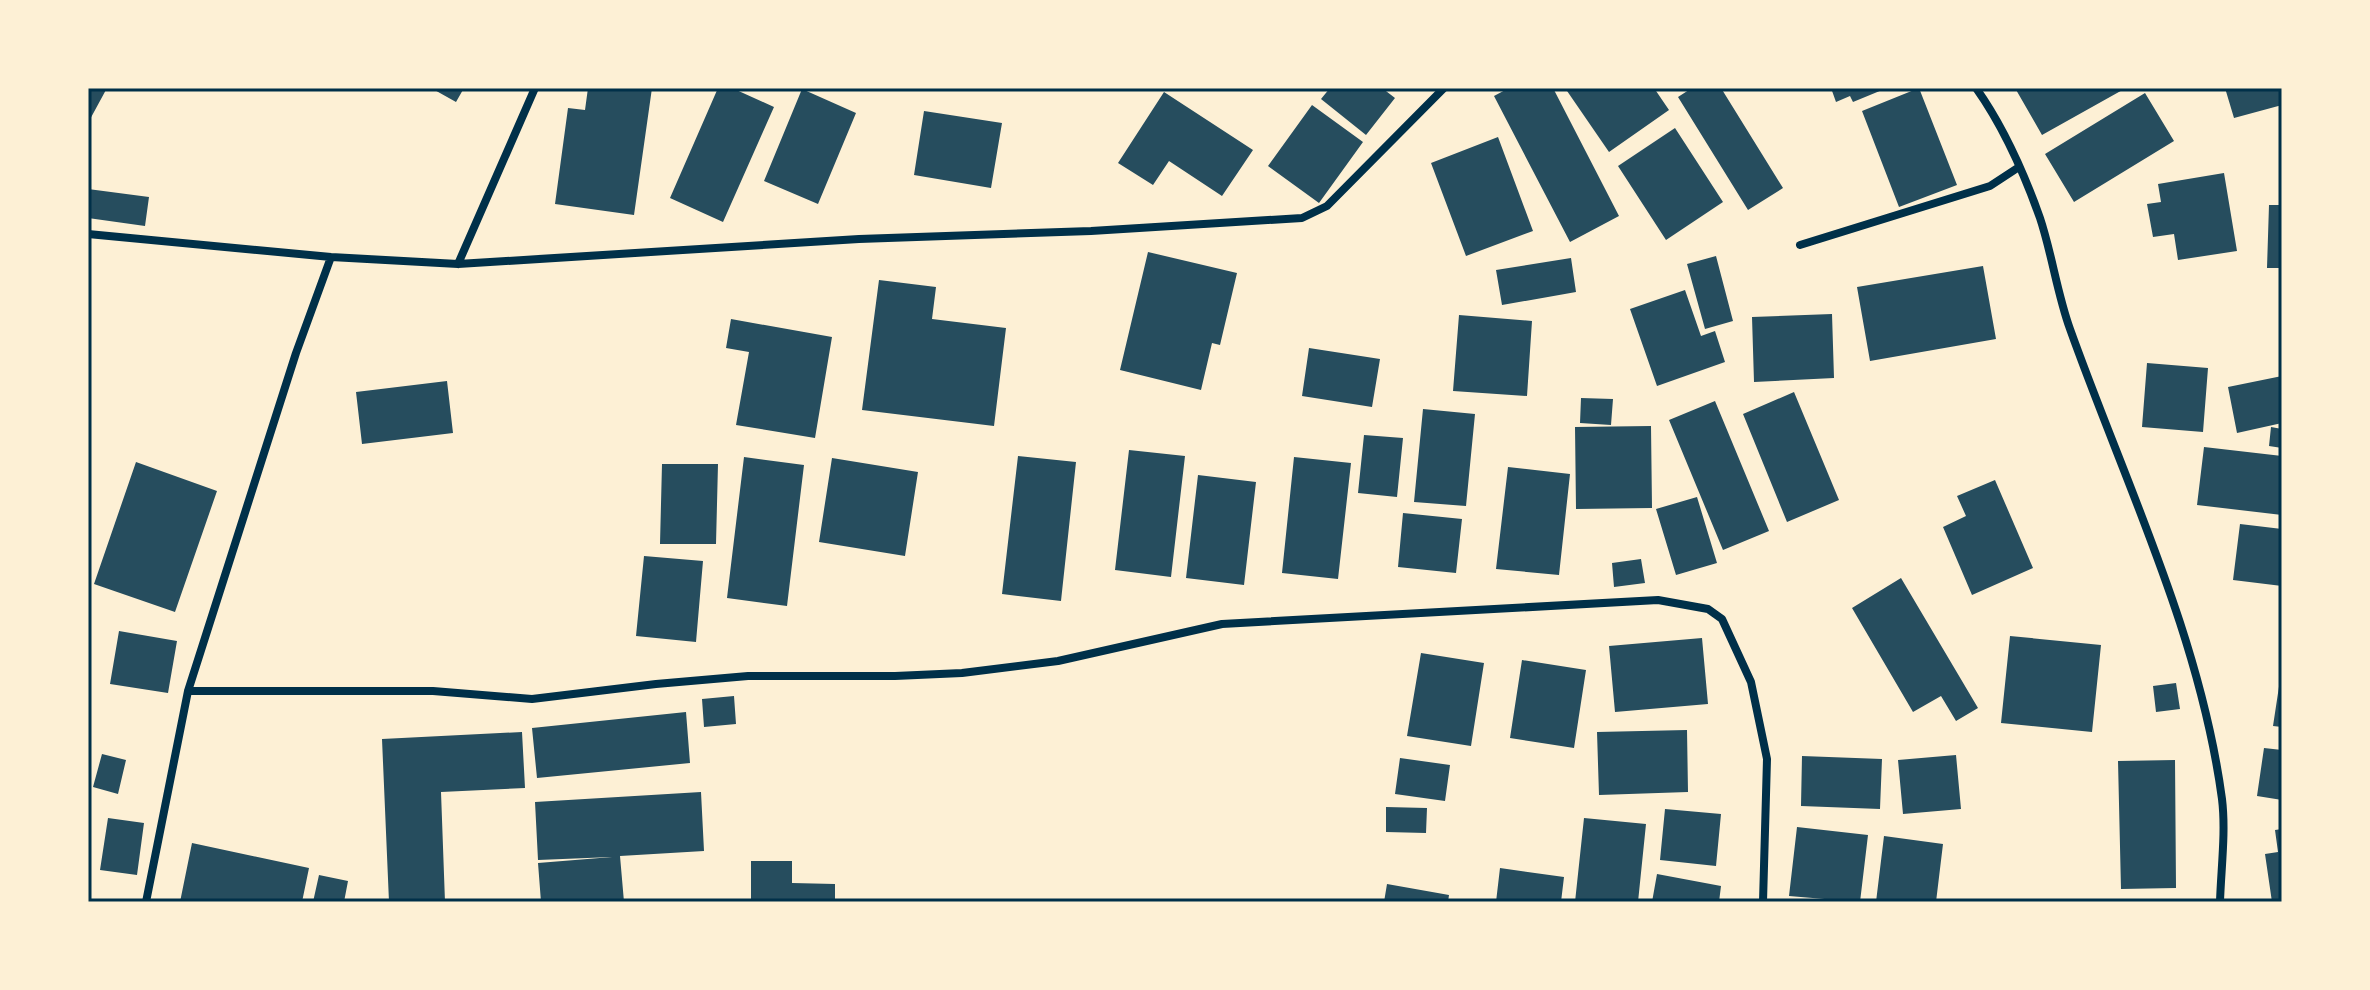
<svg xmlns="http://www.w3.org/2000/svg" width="2370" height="990" viewBox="0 0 2370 990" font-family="Cabin,sans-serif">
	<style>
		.building { fill: #264d5e }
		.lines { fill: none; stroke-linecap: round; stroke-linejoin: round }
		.minor { stroke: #003049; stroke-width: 8 }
		.neatline { fill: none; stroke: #003049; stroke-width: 3 }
	</style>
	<rect width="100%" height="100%" fill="#fdf0d5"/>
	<path class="building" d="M88,88H107L88,123Z
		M431,88H464L456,102Z
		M588,88H652L634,215L555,204L568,108L585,110Z
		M718,88H732L774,107L723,222L670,198Z
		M1330,88H1382L1395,98L1366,135L1321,99Z
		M1509,88H1553L1619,216L1570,242L1494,96Z
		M1565,88H1654L1669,110L1609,152Z
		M1692,88H1721L1783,188L1748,210L1678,97Z
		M1831,88H1887L1853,102L1850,96L1836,102Z
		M1919,88L1957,185L1899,207L1862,111Z
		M2015,88H2126L2042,135Z
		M2225,88H2282V105L2234,118Z
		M802,89L856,113L818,204L764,181Z
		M1164,92L1253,150L1222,196L1169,161L1153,185L1118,163Z
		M2145,93L2174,141L2074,202L2045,154Z
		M1312,105L1363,142L1319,203L1268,166Z
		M924,111L1002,123L991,188L914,175Z
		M1675,128L1723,202L1666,240L1618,166Z
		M1498,137L1533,231L1466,256L1431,163Z
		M2224,173L2237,251L2178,260L2174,234L2153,237L2147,204L2161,202L2158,184Z
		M88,189L149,197L145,226L88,218Z
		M2269,205H2282V268H2267Z
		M1148,252L1237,273L1220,345L1212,343L1201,390L1120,370Z
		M1716,256L1733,321L1705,329L1687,264Z
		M1571,258L1576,292L1502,305L1496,270Z
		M1983,266L1996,339L1870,361L1857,287Z
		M879,280L936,287L932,319L1006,328L994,426L862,410Z
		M1685,290L1701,336L1715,331L1725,362L1657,386L1630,309Z
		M1832,314L1834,378L1754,382L1752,317Z
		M1459,315L1532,321L1527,396L1453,391Z
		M731,319L832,337L815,438L736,425L749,352L726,348Z
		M1309,348L1380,359L1372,407L1302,396Z
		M2147,363L2208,368L2203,432L2142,427Z
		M2282,376V423L2237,433L2228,387Z
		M447,381L453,433L362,444L356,392Z
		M1794,392L1839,500L1787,522L1743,414Z
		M1581,398L1613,399L1611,425L1580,423Z
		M1715,401L1769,531L1723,550L1669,420Z
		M1423,409L1475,414L1466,506L1414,502Z
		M1651,426L1652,508L1576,509L1575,427Z
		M2271,427L2282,429V448L2269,446Z
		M1364,435L1403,438L1397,497L1358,493Z
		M2204,447L2282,456V515L2197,505Z
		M1129,450L1185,456L1171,577L1115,570Z
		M1018,456L1076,462L1061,601L1002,594Z
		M744,457L804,465L787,606L727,598Z
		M1294,457L1351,463L1338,579L1282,573Z
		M832,458L918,472L905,556L819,542Z
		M136,462L217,491L175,612L94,584Z
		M662,464H718L716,544H660Z
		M1508,467L1570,474L1559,575L1496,569Z
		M1198,475L1256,482L1244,585L1186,578Z
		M1995,480L2033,568L1972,595L1943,527L1966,516L1957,496Z
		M1697,497L1717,563L1676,575L1656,509Z
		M1403,513L1462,519L1456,573L1398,567Z
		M2240,524L2282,529V586L2233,580Z
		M644,556L703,561L696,642L636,636Z
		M1641,559L1645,583L1614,587L1612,563Z
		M1901,578L1978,708L1956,721L1941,696L1913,712L1852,608Z
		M119,631L177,641L168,693L110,684Z
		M2010,636L2101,645L2092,732L2001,723Z
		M1702,638L1708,704L1615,712L1609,646Z
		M1421,653L1484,663L1471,746L1407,736Z
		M1522,660L1586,670L1574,748L1510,738Z
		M2280,680H2282V727L2273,726Z
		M2176,683L2180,709L2156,712L2153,686Z
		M734,696L736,724L704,727L702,699Z
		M686,712L690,763L537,778L532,728Z
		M1687,730L1688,792L1599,795L1597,732Z
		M522,732L525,788L441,792L445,902H389L382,739Z
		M2264,748L2282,750V800L2257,796Z
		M102,754L126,760L118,794L93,787Z
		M1956,755L1961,809L1903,814L1898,760Z
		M1802,756L1882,759L1880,809L1801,806Z
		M1400,758L1450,765L1445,801L1395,794Z
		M2175,760L2176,888L2121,889L2118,761Z
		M701,792L704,851L620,856L624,902H541L538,863L612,857L538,860L535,802Z
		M1386,807L1427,808L1426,833L1386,832Z
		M1665,809L1721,814L1716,866L1660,860Z
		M108,818L144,823L137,875L100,870Z
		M1584,818L1646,824L1638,902H1575Z
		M1797,827L1868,835L1860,902L1789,896Z
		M2282,829V902H2272L2265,854L2278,852L2275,830Z
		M1884,836L1943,844L1936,902H1876Z
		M192,843L309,868L302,902H180Z
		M751,861H792V883L835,884V902H751Z
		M1500,868L1564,877L1561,902H1496Z
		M1657,874L1721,886L1719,902H1652Z
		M319,875L348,881L344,902H313Z
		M1387,884L1449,895L1448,902H1384Z"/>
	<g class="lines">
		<path class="minor" d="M1976,88C2003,126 2024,173 2040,218C2052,254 2057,293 2070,329C2125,483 2200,635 2222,799C2226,832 2221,869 2220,902
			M88,234L331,257L458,264L859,239L1091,231L1302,218L1327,206L1444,88
			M1800,245L1990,186L2019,167
			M458,264L535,88
			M188,691H433L532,699L656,684L748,676H895L962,673L1058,661L1222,624L1658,600L1708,609L1722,619L1751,682L1767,759L1763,902
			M146,902L188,691L296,353L331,257"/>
	</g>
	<rect width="2370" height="990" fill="none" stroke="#fdf0d5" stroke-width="180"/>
	<rect x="90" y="90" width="2190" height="810" class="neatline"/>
</svg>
